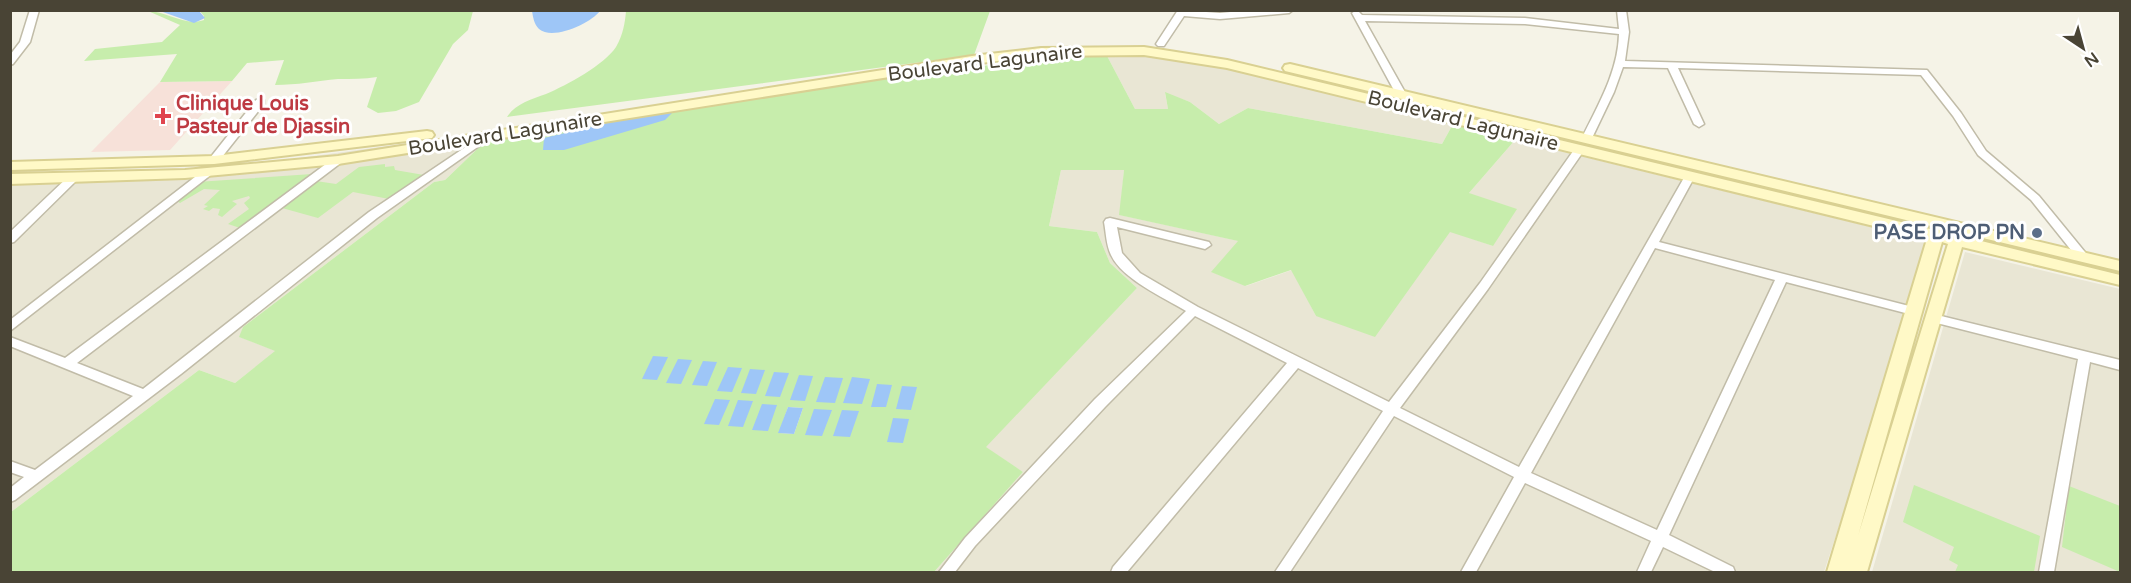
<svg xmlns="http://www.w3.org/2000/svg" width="2131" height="583" viewBox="0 0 2131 583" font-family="'Varela Round',sans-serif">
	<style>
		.residential { fill: #e9e6d4 }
		.medical { fill: #f7e1d9 }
		.green { fill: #c7edac; fill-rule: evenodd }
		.water { fill: #9ec6f7 }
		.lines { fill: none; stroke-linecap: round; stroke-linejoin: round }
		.street-casing { stroke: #c1bca8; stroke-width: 3 }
		.secondary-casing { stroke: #d9d092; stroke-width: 4 }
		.street { fill: #fff; fill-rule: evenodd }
		.secondary { fill: #fff9c7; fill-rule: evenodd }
		.health-dot { fill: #e0444e; stroke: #fff; stroke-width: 2 }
		.service-dot { fill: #5c6f8a; stroke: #fff; stroke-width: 2 }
		.labels { text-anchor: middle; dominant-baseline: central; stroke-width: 6; stroke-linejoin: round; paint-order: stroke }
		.street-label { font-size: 20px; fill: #494435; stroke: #fff }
		.health-label { font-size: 20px; font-weight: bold; fill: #be3a42; stroke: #fff; text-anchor: start }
		.service-label { font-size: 20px; font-weight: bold; fill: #4e5e75; stroke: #fff; text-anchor: end }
	</style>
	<rect width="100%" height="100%" fill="#f5f3e7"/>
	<path class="residential" d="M1106,54H1166L1453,124L1442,144L1248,108L1219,124L1190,102L1165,93L1168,109H1135Z
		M496,131L445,180L434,182L243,327L240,337L276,351L235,383L199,370L11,512V180L226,168Z
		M1515,140L1932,242L1824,572H934L1023,472L985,447L1137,288L1110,263L1097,232L1049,226L1061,170H1124L1120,215L1239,241L1212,272L1246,286L1292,270L1316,316L1450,231L1493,246L1469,193Z
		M1965,252L2120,289V572H1872Z"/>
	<path class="medical" d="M232,81L170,150L91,152L160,82Z"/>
	<path class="green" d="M199,10L473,11L468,30L453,44L419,102L396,111L378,113L367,107L377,77C364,79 352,79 338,79C317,81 297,85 275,85L284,60L247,63L232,81L160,82L177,54L84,61L95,49L162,42L180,25L148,11C167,11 185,27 204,20V16Z
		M626,11V10L990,11L974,55L507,117C515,104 532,99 546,94C567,85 604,65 616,47C623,35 625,23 626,11Z
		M1106,54L1135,109H1168L1165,92L1190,102L1219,124L1248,108L1442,144L1453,124L1515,140L1469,193L1517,209L1493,246L1450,232L1375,337L1316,316L1291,270L1245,286L1211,272L1238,241L1119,215L1124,170H1061L1049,226L1097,232L1110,263L1137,288L986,447L1023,472L934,572H11V512L199,370L235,383L275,351L239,337L243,327L434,182L445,180L496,131L1035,59ZM788,407L803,408L794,434L779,433Z
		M385,164V167L394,166L395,170L424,175L389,199L353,192L318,218L282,208L316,181L336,184L359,167Z
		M312,174L240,228L228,224L249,209L244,203L250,198L249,196L232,201L237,204L222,217L218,215L220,209L213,208L209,211L203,209L208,206L204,205L220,190L204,189L180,203L177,201L197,182Z
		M1914,485L2040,536L2034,572H1955L1958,565L1949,560L1954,547L1903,522Z
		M2069,486L2120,506V572L2062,547Z"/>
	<path class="water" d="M160,11H199L205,18L194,23Z
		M532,11V10L600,11C591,23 553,41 539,29C534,24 533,17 532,11Z
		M673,112L665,120L564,150H543L544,138L644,114Z
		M653,356L668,357L657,380L642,379Z
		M678,359L692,360L681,384L666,383Z
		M703,361L717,362L707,386L692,385Z
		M728,367L742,368L732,392L717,391Z
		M750,369L765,370L756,394L741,393Z
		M774,372L789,373L780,397L765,396Z
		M799,375L813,376L805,401L790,400Z
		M825,377L843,378L835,403L816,402Z
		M852,377L870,379L862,404L843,403Z
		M877,384L892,385L886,407H871Z
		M902,386L917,387L911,410L896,409Z
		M715,399L730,400L719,425L704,424Z
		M738,400L753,401L743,427L728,426Z
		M762,404L777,405L768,431L752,430Z
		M788,407L803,408L794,434L778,433Z
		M814,409L832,410L822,436L805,435Z
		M842,410L859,411L850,437L833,436Z
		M893,418L909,419L903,443L887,442Z"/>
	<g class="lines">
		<defs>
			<path id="street" d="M30,10H39L30,42L13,64L10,65V55L20,42Z
				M1178,10L1220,13L1252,10H1293L1289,13L1220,19L1184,16L1164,46H1158L1156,44Z
				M1617,10H1626L1629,32L1625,61L1927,70L1961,113L1986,151L2039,196L2089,257L2083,261L2079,260L2031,200L1978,155L1953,116L1921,75L1678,68L1704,124L1699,127L1694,124L1668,68L1623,67L1614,92L1592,138L1587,141L1582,138C1598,105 1618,72 1619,34L1525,24L1365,21L1406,94L1401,97L1396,94L1352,13L1357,10L1362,15L1525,18L1619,29Z
				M260,99L264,100V104L218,162H210L209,160L210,158L256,100Z
				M485,134L490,137L489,139L377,218L181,374L15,500L10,502V488L24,477L10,472V461L35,470L133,396L10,346V337L65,358L334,158H342L343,160L342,162L77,363L143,389L369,212Z
				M1580,146L1585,149L1488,289L1400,408L1519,467L1685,176L1690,173L1695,176L1659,242L1913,307L1919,311L1913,315L1786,282L1669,535L1733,567L1735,572H1715L1663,547L1651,572H1637L1651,541L1525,483L1476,572H1461L1514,477L1394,416L1290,572H1275L1383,411L1298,368L1127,572H1111L1113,567L1287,363L1195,316L1105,407L975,546L955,572H939L965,538L1095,399L1186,311C1163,297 1122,279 1111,255C1106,245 1106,232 1104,222L1106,219L1110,218L1209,242L1211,245L1205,249L1117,227L1122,253L1140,273L1198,307L1389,402L1480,283L1576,147ZM1655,248L1775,280L1657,530L1531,473Z
				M208,169L213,172L212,174L10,331V320L204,170Z
				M74,174L79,177L78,179L14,242L10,243V232L70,175Z
				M1933,314L2120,360V370L2090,362L2054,572H2039L2078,359L1929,321L1927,318Z"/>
			<path id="secondary" d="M1144,47L1227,60L1930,229L1931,226L1285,71L1283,68L1285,65L1290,64L2120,261V271L1966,234L1965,237L2120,275V285L1962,247L1867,572H1827L1927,239L1227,68L1144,55L1041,56L972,64L338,164L185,178L10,184V174L185,170L338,156L972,56L1041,48ZM1946,229L1952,231L1951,234L1945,232ZM1942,242L1948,244L1858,536Z
				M427,131L432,132L434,135L432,138L214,164L10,170V162L214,156Z"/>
		</defs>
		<use href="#street" class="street-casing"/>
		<use href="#secondary" class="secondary-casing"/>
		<use href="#street" class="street"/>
		<use href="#secondary" class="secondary"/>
	</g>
	<path class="health-dot" d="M160 107h6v6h6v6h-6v6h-6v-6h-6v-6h6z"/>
	<circle class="service-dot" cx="2037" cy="233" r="6"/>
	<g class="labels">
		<g class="street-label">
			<text transform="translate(985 63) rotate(-7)">Boulevard Lagunaire</text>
			<text transform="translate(1463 121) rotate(14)">Boulevard Lagunaire</text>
			<text transform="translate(505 134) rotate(-9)">Boulevard Lagunaire</text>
		</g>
		<g class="health-label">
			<text x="176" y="104">Clinique Louis<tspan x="176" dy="23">Pasteur de Djassin</tspan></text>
		</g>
		<g class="service-label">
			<text x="2025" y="233">PASE DROP PN</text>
		</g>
	</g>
	<rect width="2131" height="583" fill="none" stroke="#494435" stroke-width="24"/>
	<g transform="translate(2083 48) rotate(144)" stroke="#ffffff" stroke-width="4.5" paint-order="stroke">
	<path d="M0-4.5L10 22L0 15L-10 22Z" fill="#494435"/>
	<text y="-9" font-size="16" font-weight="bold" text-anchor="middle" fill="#494435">N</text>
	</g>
</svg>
